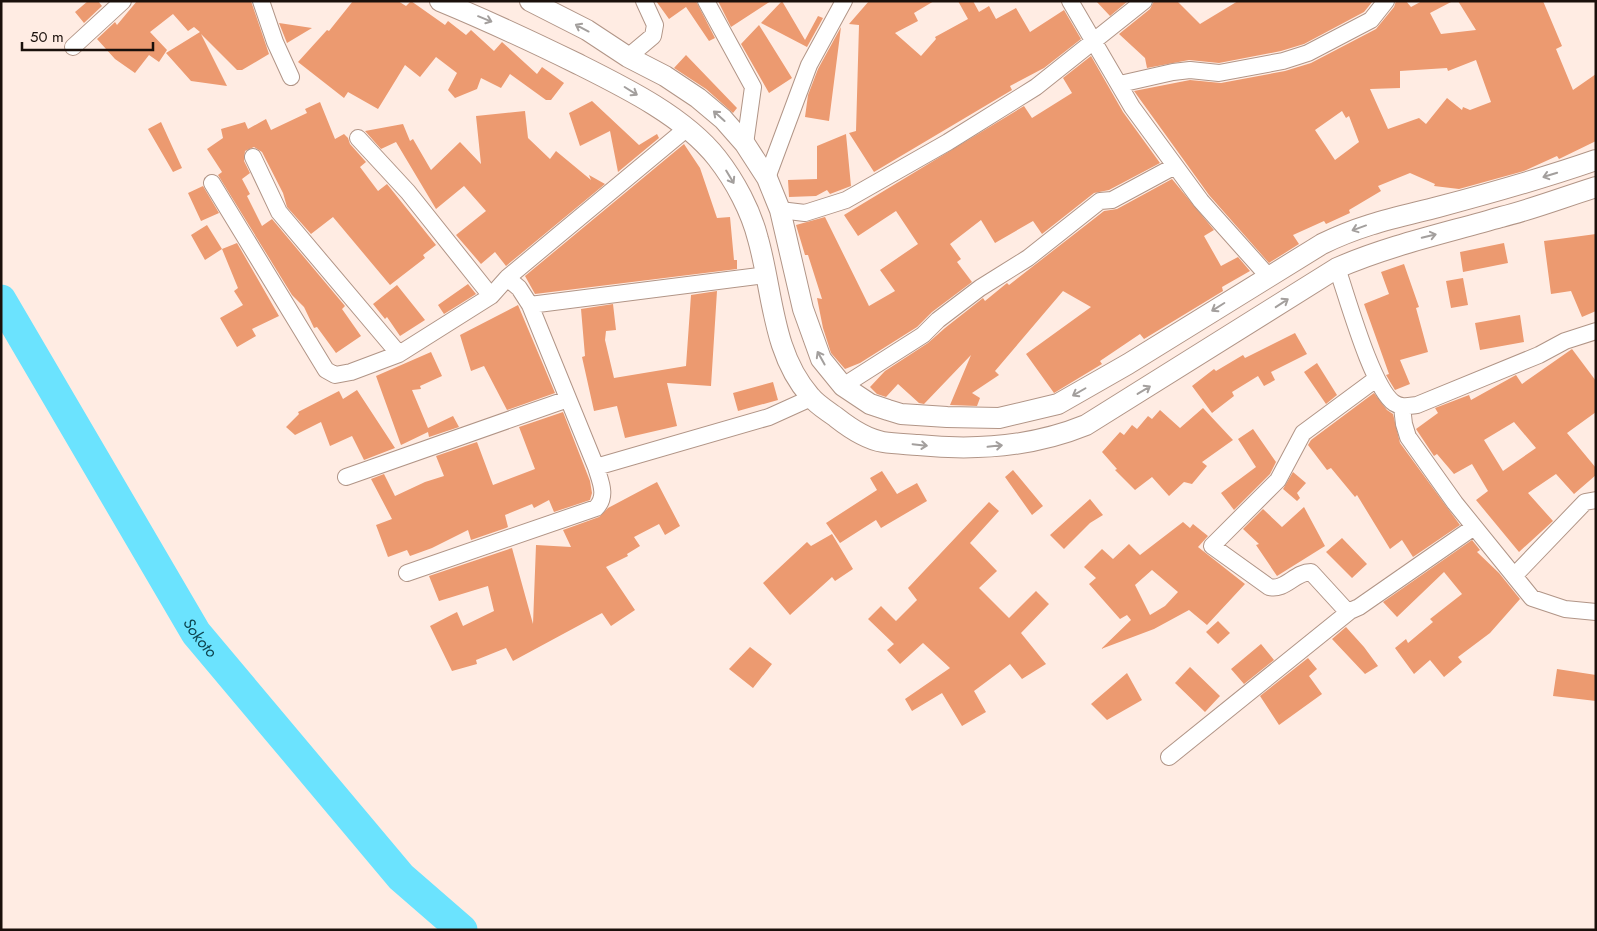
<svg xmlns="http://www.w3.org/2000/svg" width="1597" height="931" viewBox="0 0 1597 931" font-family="Jost,sans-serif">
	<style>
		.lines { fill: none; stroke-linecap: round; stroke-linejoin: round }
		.river { stroke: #6be3fe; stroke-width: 31 }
		.building { fill: #ec9a70; fill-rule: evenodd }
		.minor-casing { stroke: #b19587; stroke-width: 18 }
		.tertiary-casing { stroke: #b19587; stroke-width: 22 }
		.minor { stroke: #fff; stroke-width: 16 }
		.tertiary { stroke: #fff; stroke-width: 20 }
		.oneway { stroke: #a39f9d }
		.labels { text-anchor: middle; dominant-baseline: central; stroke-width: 5; stroke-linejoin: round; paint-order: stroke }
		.water-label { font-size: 16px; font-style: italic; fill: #0e4550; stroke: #ffece3 }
	</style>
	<rect width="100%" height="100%" fill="#ffece3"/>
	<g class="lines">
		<path class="river" id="s1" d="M1,300L196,633L401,877L462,930"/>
	</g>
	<path class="building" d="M88,1H98L102,6L84,23L75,12Z
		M137,1H251L269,54L242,70H237L201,34L227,86L191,81L166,53L200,32L194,27L188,31L173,14L150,32L167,50L159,62L149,55L135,73L115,59L97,39L115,22L117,25Z
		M353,1H398L406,6L411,1L445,25L448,21L466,35L471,30L494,51L502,42L537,74L542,67L564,83L551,100H546L510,74L501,88L481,78L477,89L455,98L448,90L457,73L436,57L420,77L405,65L378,109L348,92L344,98L298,62L327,30L329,31Z
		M656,1H696L715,38L709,41L686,7L669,19Z
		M718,1H771L731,27Z
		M782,1L805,40L818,16L823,18L807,47L761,23Z
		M869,1H934L914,13L918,21L895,33L921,56L936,39L935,37L968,19L958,1H973L979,12L989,6L996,19L1016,8L1030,32L1064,10L1081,39L1044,68L1010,86L1012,90L874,172L849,133L856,131L859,25L849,24Z
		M1096,1H1128L1110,16Z
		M1154,1H1177L1200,24L1238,1H1373L1364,12L1304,44L1281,51L1219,63L1189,60L1147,68L1145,58L1119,34L1150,9Z
		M1396,1H1406L1411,7L1422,1H1453L1430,13L1441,34L1476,30L1458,1H1543L1562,46L1556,49L1573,90L1596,74V141L1559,159L1557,156L1524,171L1459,189L1434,186L1435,184L1410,173L1378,186L1381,191L1349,210L1350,213L1326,224L1324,221L1293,235L1299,244L1269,263L1209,195L1134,91L1190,80L1221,83L1285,71L1311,63L1376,29L1394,7ZM1476,60L1491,102L1470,110L1463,107L1462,110L1447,98L1426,124L1419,118L1388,129L1370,89L1400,88V71L1447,68L1448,71ZM1342,111L1346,118L1349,116L1359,142L1335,160L1315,130Z
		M279,23L312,28L287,43Z
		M759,25L792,78L769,93L741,44Z
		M841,27L829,121L805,117L808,95L818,69Z
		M686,55L737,108L733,113L706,89L674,68Z
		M1091,56L1123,112L1160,163L1109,190L1094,193L1042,234L1033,221L995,243L981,220L950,244L961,259L957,262L972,282L932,312L917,327L860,363L845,369L831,353L823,328L817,298L822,299L808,255H805L796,225L825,217L869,306L895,291L880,270L918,244L896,211L858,236L844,215L1024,106L1032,118L1072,93L1063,78Z
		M592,101L639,145L657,134L659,138L618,172L610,131L580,146L569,113Z
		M320,102L335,139L344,134L348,138L350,144L366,162L360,167L378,191L387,184L436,245L423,255L425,258L390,285L333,217L311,234L287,207L283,193L262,152L254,147L245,151L244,161L250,173L242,179L250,194L247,196L262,226L272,219L345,306L342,309L361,336L336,353L317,327L314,328L304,307L292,295L218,175L222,172L207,149L223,138L221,129L245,122L248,129L266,119L271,130L307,113L305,109Z
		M525,111L528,138L550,159L556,151L591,180L589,175L605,184L506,266L495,252L481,264L456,235L486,211L464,186L436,209L396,142L381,149L365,131L403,124L410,141L413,139L431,170L460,142L481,164L476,116Z
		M161,122L182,168L173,172L148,129Z
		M846,134L851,186L830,194L827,190L816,196L789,197L788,180L817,179V146Z
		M684,144L700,168L717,218L730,217L734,260H737V269L535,294L525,276Z
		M1172,179L1214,230L1204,236L1221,266L1238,257L1250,271L1222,287L1223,291L1144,339L1140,334L1100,361L1102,364L1054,393L1026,354L1091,307L1063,291L995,371L999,375L972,393L980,398L977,406L950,405L971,355L924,404L919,403L898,384L886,397L877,394L870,387L885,371L928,343L945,328L983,298L985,301L1007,283L1009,285L1104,211L1117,209Z
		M203,186L219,213L201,221L188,193Z
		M207,225L222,249L205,260L191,235Z
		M1596,234V311L1582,317L1571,291L1551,294L1544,241Z
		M237,243L279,316L252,329L256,336L237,347L220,318L243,305L234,291L238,288L222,249Z
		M1504,243L1508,263L1463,272L1460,252Z
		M1404,264L1419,307L1416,308L1428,352L1400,360L1410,384L1395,390L1386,375L1389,374L1364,304L1389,294L1381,272Z
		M1463,278L1468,305L1451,308L1446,281Z
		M468,284L476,294L444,314L438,305Z
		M397,285L425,320L400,336L387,317L385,319L373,304Z
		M717,291L711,386L667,383L677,426L625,438L617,406L594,411L582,357L585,356L581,309L613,304L616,330L606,331L605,340L614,378L686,366L691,295Z
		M518,305L555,393L507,410L484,366L471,371L460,335Z
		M1520,315L1524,342L1480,350L1475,323Z
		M1295,333L1307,354L1271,372L1275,380L1264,386L1258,376L1232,392L1234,396L1212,413L1192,386L1214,369L1216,371L1243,355L1245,358Z
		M1572,349L1596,381V412L1567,433L1596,468V475L1574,494L1556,474L1528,493L1553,521L1519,552L1476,500L1488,491L1472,464L1454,474L1437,454L1434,456L1416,429L1438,413L1435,408L1469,395L1471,400L1516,375L1522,384ZM1514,422L1536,448L1503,471L1484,440Z
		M431,352L442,376L420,386L421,389L412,390L428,428L453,416L459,427L429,437L428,432L401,445L376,376Z
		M1317,363L1337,395L1326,404L1304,372Z
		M773,382L778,400L738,411L733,393Z
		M357,390L395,448L364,460L352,436L330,446L321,422L295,435L286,427L299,414L298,412L339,391L343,399Z
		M1374,393L1387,410L1393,414L1400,443L1460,525L1413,557L1402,540L1390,549L1357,495L1355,497L1331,468L1327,470L1308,445L1311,440Z
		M1203,408L1233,440L1202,462L1207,466L1192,484L1184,482L1169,496L1152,477L1135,490L1115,470L1117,469L1102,452L1120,432L1124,435L1132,425L1137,429L1148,416L1152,419L1160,410L1180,428Z
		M563,412L590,481L592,493L590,500L554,512L549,500L534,508L532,504L505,515L508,527L506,528L471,540L468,530L432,548L410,556L407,550L388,557L376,525L392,519L371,479L384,474L395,496L425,482L444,476L436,456L477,442L493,485L535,469L519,427Z
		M1253,429L1276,462L1270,474L1234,510L1221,493L1256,467L1238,439Z
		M1013,470L1043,506L1032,515L1005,477Z
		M882,471L897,494L917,483L927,501L881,528L876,520L840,543L826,523L877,490L870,478Z
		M1293,472L1306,483L1297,493L1300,498L1297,501L1283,489Z
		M657,482L680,526L665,535L659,524L634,537L640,546L627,554L628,556L606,567L635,610L611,626L602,613L513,661L506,648L476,660L477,664L452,671L430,626L457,612L463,626L494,611L488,586L439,601L429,576L512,548L533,624L536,545L571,547L563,530L599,517L608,508Z
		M1090,499L1103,515L1090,523L1064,549L1050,535Z
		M989,502L999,511L970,543L997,571L979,588L1009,618L1036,591L1049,604L1021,633L1046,664L1022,679L1010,664L974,691L986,712L962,726L942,693L912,711L905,699L950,668L923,643L900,664L887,650L894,644L868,619L881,606L896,621L917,600L908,588Z
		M1304,507L1325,546L1277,576L1256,545L1259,544L1243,529L1263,509L1282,527Z
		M1183,522L1190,528L1193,524L1208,536L1198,547L1245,584L1207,625L1189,610L1154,629L1101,649L1131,620L1127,615L1120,619L1089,584L1096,578L1084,567L1102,549L1113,559L1129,544L1140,555ZM1152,570L1178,592L1165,606L1150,615L1135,585Z
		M832,534L853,569L835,581L832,577L790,615L763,583L807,542L811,546Z
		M1342,538L1367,564L1352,578L1326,552Z
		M1472,540L1480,550L1477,552L1499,573L1520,599L1490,633L1458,657L1462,662L1444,677L1430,660L1414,674L1395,648L1406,639L1408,643L1433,622L1430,619L1462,594L1444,572L1397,617L1383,602Z
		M1218,621L1230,633L1218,644L1206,632Z
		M1346,627L1364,647L1378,666L1365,674L1332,639Z
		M1261,644L1274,660L1244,684L1231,669Z
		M750,647L772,664L753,688L729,669Z
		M1308,658L1317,669L1309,676L1322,694L1279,725L1260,696Z
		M1190,667L1220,696L1205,712L1175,683Z
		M1557,669L1596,675V701L1553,696Z
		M1127,673L1142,700L1107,720L1091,704Z"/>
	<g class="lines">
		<defs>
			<path id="minor" d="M261,1L275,42L291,77
				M706,1L753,87L745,144
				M1070,1L1132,107L1201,201L1268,276
				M73,47L123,1
				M628,57L653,36L655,25L644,1
				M1120,84L1173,72L1190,70L1219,73L1283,61L1308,53L1371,20L1386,1
				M358,138L408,192L491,296
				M253,157L279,212L399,354
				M767,178L809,65L844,1
				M212,183L326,370L335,375L351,372L399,354L491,296L507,278L519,288L530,305L596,467C600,481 608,496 596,508L407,573
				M780,210L805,213L846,200L948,142L1036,87L1144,1
				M1337,268C1347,296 1372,388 1394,403C1402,408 1408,406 1417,405L1539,355L1565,341L1596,331
				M507,278L686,129
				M530,305L766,275
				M843,386L923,335L938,320L980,288L1028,258L1100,201L1112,200L1175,166
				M1402,407L1404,424L1408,437L1455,503L1532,598L1565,609L1596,612
				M596,467L769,417L811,398
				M346,477L568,399
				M1514,576L1585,502L1596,500
				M1350,611L1344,608L1311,572C1295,572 1285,591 1269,587L1212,546L1278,480L1303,433L1376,379
				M1169,757L1350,611L1359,607L1474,527"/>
			<path id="tertiary" d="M440,1C486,20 531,41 576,63C622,86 684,116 717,158C735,181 751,211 758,239C773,292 772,353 810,396C817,405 828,411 837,418C851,429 866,439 883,442C895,444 907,444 918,445C976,451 1032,447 1086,425L1337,268C1390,245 1446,233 1501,217C1533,209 1564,197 1596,187
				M530,1L587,30L628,57L665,76L698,98L723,119L745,144L767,178L780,210L803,309L821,359L843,386L870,404L888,410L901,414L947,417L999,418L1058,404L1128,364L1322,244C1363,224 1395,218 1438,207C1491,193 1544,178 1596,160"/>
		</defs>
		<use href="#minor" class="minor-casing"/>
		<use href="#tertiary" class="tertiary-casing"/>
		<use href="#minor" class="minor"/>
		<use href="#tertiary" class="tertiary"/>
	</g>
	<defs><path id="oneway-shaft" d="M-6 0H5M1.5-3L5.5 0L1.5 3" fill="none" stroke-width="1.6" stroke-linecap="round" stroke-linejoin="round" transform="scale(1.25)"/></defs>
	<g class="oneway">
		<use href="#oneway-shaft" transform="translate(485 19) rotate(22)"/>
		<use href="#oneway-shaft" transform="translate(582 28) rotate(-152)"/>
		<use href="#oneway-shaft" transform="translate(631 91) rotate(32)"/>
		<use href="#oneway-shaft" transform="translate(719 116) rotate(-138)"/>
		<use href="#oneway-shaft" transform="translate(1550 175) rotate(163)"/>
		<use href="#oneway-shaft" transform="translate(730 177) rotate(59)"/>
		<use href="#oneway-shaft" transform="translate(1359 228) rotate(160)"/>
		<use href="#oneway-shaft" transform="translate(1429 236) rotate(-14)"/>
		<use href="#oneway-shaft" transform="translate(1282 303) rotate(-33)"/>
		<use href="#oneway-shaft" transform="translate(1218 307) rotate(148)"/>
		<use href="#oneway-shaft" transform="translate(821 358) rotate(-119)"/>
		<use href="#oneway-shaft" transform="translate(1144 390) rotate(-31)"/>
		<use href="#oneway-shaft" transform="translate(1079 392) rotate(150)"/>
		<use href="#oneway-shaft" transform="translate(920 445) rotate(6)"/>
		<use href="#oneway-shaft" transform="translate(995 446) rotate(-6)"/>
	</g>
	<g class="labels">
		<g class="water-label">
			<text stroke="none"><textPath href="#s1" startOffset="392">Sokoto</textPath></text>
		</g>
	</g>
	<rect width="1597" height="931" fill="none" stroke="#1a100b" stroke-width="5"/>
	<path d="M22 42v8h131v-8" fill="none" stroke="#1a100b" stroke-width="2.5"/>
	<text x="30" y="42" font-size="15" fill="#1a100b" stroke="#ffece3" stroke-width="4" paint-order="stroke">50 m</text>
</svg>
